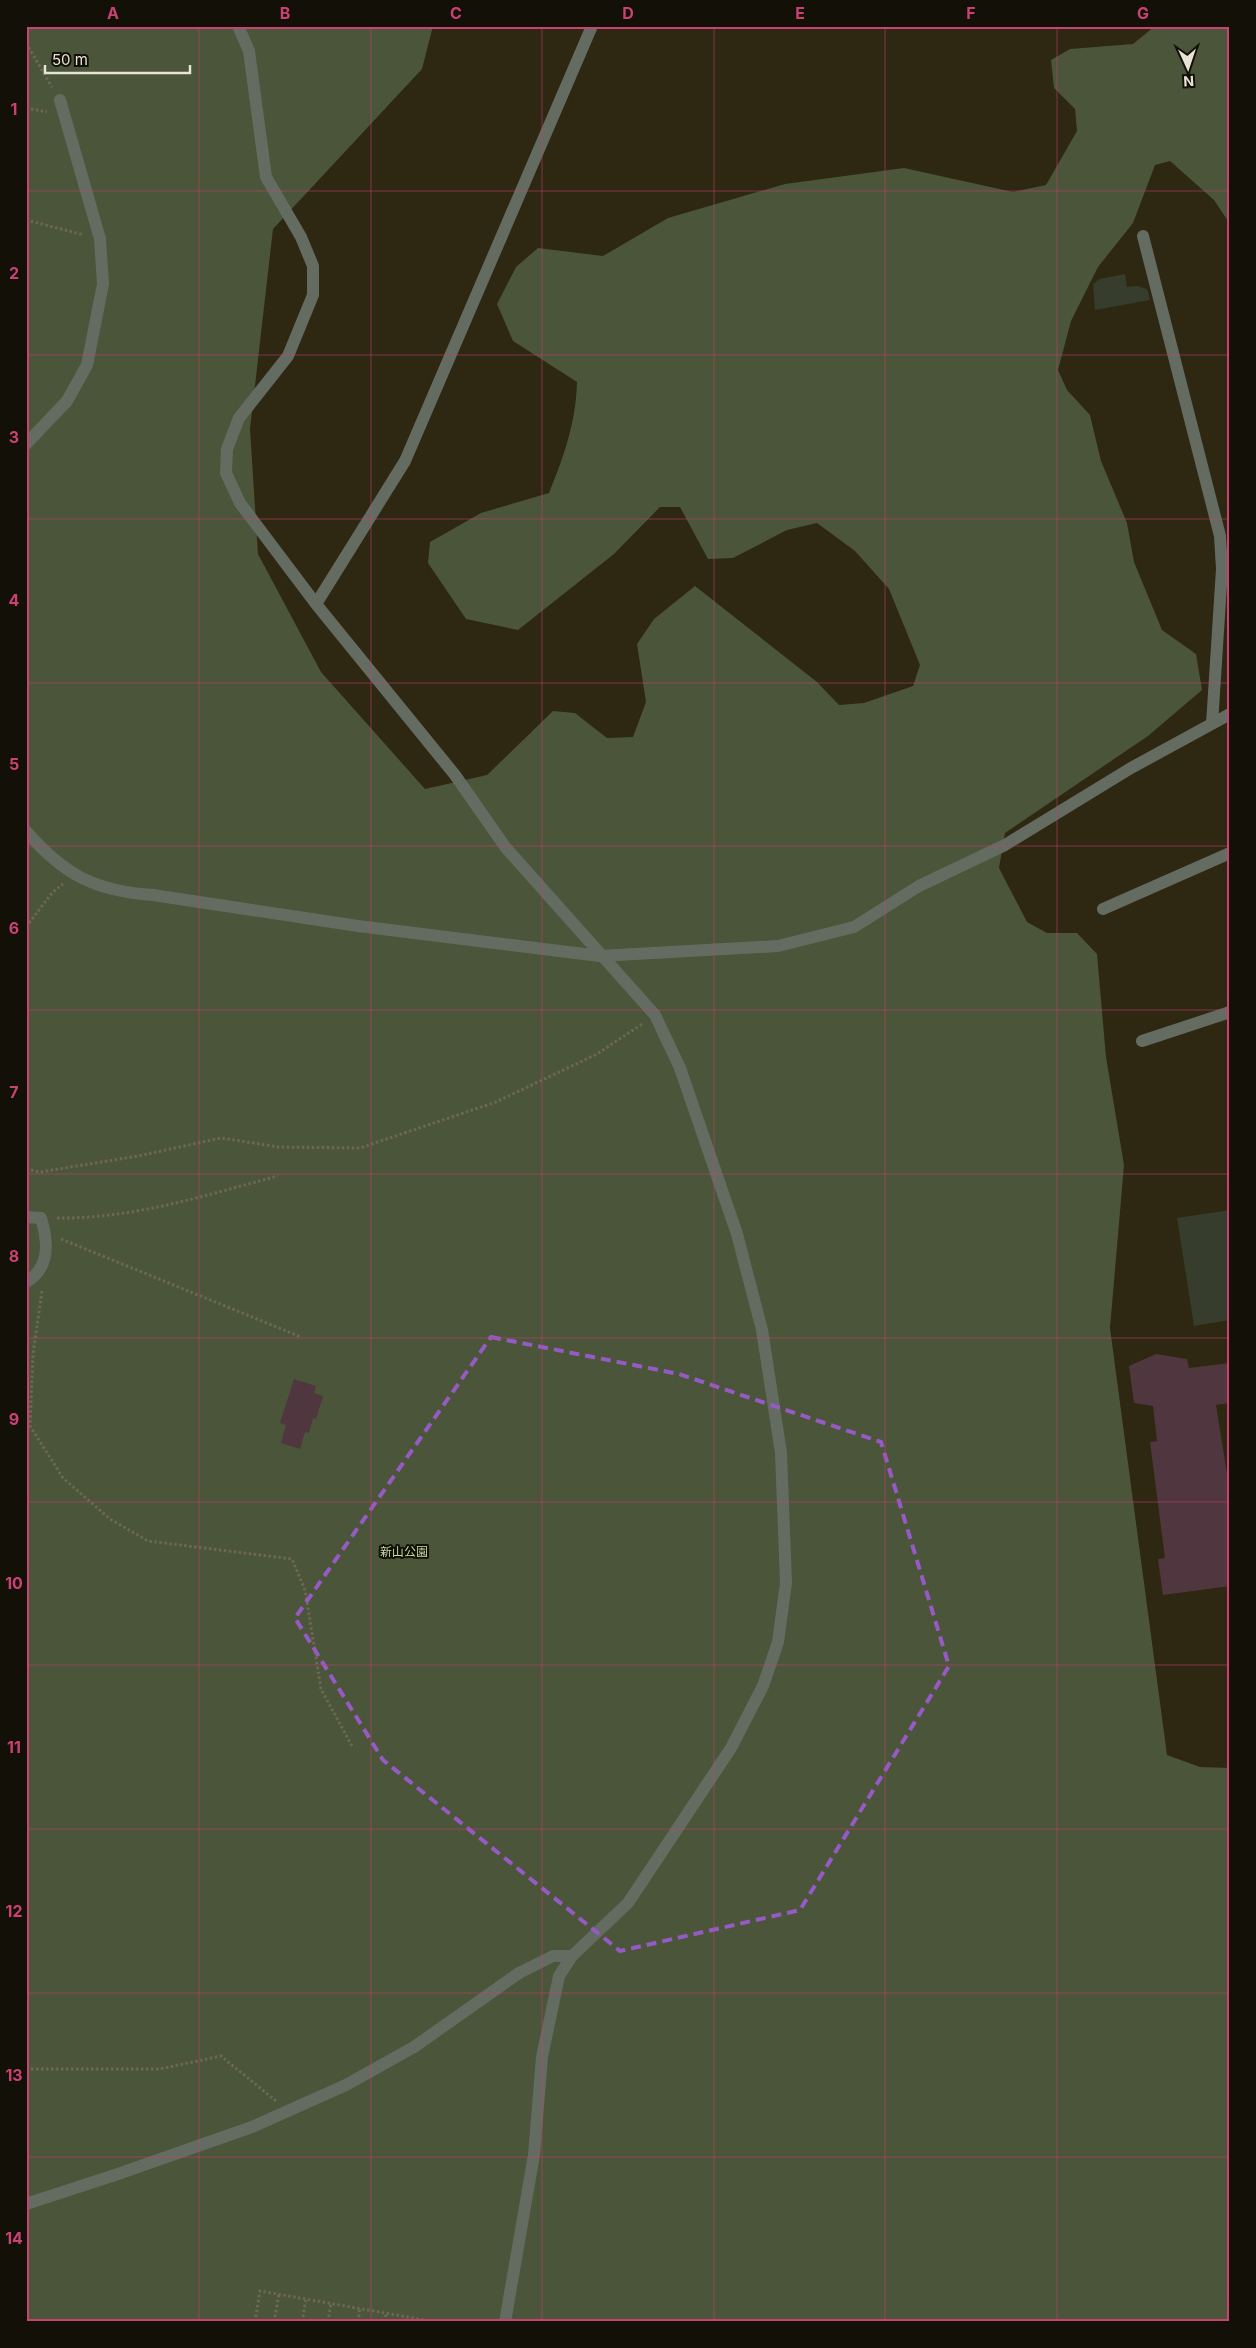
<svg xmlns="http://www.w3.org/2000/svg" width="1256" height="2348" viewBox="0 0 1256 2348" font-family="Inter,'Noto Sans JP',sans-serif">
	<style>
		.green { fill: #373d2d }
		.forest { fill: #4a5539 }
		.building { fill: #50373f }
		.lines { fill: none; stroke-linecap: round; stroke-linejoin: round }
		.path { stroke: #6d6754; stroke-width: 3; stroke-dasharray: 2.5 2.5; stroke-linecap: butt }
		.minor { stroke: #646c61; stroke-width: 12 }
		.marked { fill: none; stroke: #965ac5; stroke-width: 4; stroke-dasharray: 10 6; stroke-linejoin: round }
		.grid { fill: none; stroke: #ca4174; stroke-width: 1; stroke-opacity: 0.55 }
		.labels { text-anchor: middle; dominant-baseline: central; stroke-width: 4; stroke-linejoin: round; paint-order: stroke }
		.park-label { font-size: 12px; fill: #c4d8a2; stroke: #131007 }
		.neatline { fill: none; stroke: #ca4174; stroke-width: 2 }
		.grid-label { font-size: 16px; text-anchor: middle; font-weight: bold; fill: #ca4174 }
	</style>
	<rect width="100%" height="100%" fill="#2e2711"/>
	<path class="green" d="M1125,274L1127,287L1138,286L1147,289L1150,300L1095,310L1093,284L1100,279Z
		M1230,1210V1320L1194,1326L1177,1218Z"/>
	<path class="forest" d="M26,26H433L422,69L273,229L250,429L258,554L321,672L425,789L487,775L553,711L575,713L607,738L633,737L646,702L637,644L654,619L695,586L817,682L839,705L864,703L913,686L920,665L889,589L855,551L817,523L787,530L733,558L708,559L680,507H660L614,554L518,630L466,619L428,563L430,542L481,513L549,493C564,456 576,422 577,382L513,341L497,304L516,267L538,248L603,256L668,218L785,184L904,168L1013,192L1046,185L1077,131L1075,109L1054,88L1051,60L1070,49L1133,44L1155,26H1230V224L1214,200L1170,161L1155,165L1133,223L1098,267L1071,321L1058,370L1067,390L1090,415L1101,461L1127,523L1134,562L1162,630L1196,654L1202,690L1148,736L1005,833L999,868L1027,922L1047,933H1077L1097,954L1106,1057L1124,1165L1110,1328L1167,1755L1200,1767L1230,1768V2322H26Z"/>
	<path class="building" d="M1156,1354L1187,1359L1189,1368L1230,1363V1403L1216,1405L1230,1493V1586L1163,1595L1158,1559L1165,1558L1150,1442L1157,1441L1153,1406L1134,1403L1129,1366Z
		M294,1379L316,1386L314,1393L323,1396L316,1419L313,1418L309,1433L305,1432L300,1449L281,1443L286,1425L280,1423Z"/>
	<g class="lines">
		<path class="path" d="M26,43L52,87
			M26,108L47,112
			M26,220L84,235
			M26,927L52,893L63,884
			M26,1169L40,1172L138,1156L221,1138L279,1147L360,1148L496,1102L597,1054L642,1024
			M57,1218C133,1219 206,1195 278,1176
			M61,1239L301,1337
			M42,1291L33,1354L30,1426L63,1478L110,1519L148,1541L292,1559L305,1590L321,1689L352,1746
			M26,2069H160L221,2056L276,2101
			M255,2322L260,2291L436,2322
			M274,2322L279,2294
			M302,2322L306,2299
			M328,2322L331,2303
			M358,2322L360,2308
			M385,2322L386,2313"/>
		<path class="minor" d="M238,26L249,51L266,177L301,237L313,266V295L288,356L239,418L227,449L226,473L240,503L316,604L455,775L506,848L655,1015L680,1068L737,1234L762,1330L781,1453L786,1583L778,1642L763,1686L731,1748L628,1903L572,1956L559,1976L542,2057L534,2155L505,2322
			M1143,236L1220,536L1222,569L1212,724
			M26,444L67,401L87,365L103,284L100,239L60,100
			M316,604L405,461L592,26
			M26,831C64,875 95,891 153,895L358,926L600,956L778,946L854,927L919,886L1005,845L1131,768L1230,714
			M1103,909L1230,853
			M1142,1041L1230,1012
			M26,1217L41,1218C48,1241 51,1268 26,1282
			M26,2204L115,2175L252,2127L346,2085L414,2047L519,1973L553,1956H572"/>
	</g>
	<path class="marked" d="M491,1337L679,1374L881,1442L949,1666L800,1910L620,1951L383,1760L295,1618Z"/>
	<path class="grid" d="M199,26V2322M371,26V2322M542,26V2322M714,26V2322M885,26V2322M1057,26V2322M26,191H1230M26,355H1230M26,519H1230M26,683H1230M26,846H1230M26,1010H1230M26,1174H1230M26,1338H1230M26,1502H1230M26,1665H1230M26,1829H1230M26,1993H1230M26,2157H1230"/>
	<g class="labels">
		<g class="park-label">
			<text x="404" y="1551">新山公園</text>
		</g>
	</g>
	<rect width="1256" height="2348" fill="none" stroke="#131007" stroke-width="55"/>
	<g transform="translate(1188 68) rotate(177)" stroke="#131007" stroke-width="4" paint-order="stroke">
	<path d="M0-4L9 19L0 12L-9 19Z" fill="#e8e3d6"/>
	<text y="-8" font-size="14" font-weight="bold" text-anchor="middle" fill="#e8e3d6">N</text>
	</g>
	<path d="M45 65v8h145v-8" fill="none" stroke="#e8e3d6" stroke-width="2.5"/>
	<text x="52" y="65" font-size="15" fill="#e8e3d6" stroke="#131007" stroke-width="4" paint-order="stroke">50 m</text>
	<rect x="28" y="28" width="1200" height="2292" class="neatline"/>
	<g class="grid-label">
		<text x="113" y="19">A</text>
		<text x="285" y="19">B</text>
		<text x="456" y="19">C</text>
		<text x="628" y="19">D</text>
		<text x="800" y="19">E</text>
		<text x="971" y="19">F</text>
		<text x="1143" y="19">G</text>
		<text x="14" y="115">1</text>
		<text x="14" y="279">2</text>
		<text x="14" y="443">3</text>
		<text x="14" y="606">4</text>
		<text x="14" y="770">5</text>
		<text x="14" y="934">6</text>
		<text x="14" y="1098">7</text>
		<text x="14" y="1262">8</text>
		<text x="14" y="1425">9</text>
		<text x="14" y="1589">10</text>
		<text x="14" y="1753">11</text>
		<text x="14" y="1917">12</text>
		<text x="14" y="2081">13</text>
		<text x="14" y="2244">14</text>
	</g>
</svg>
